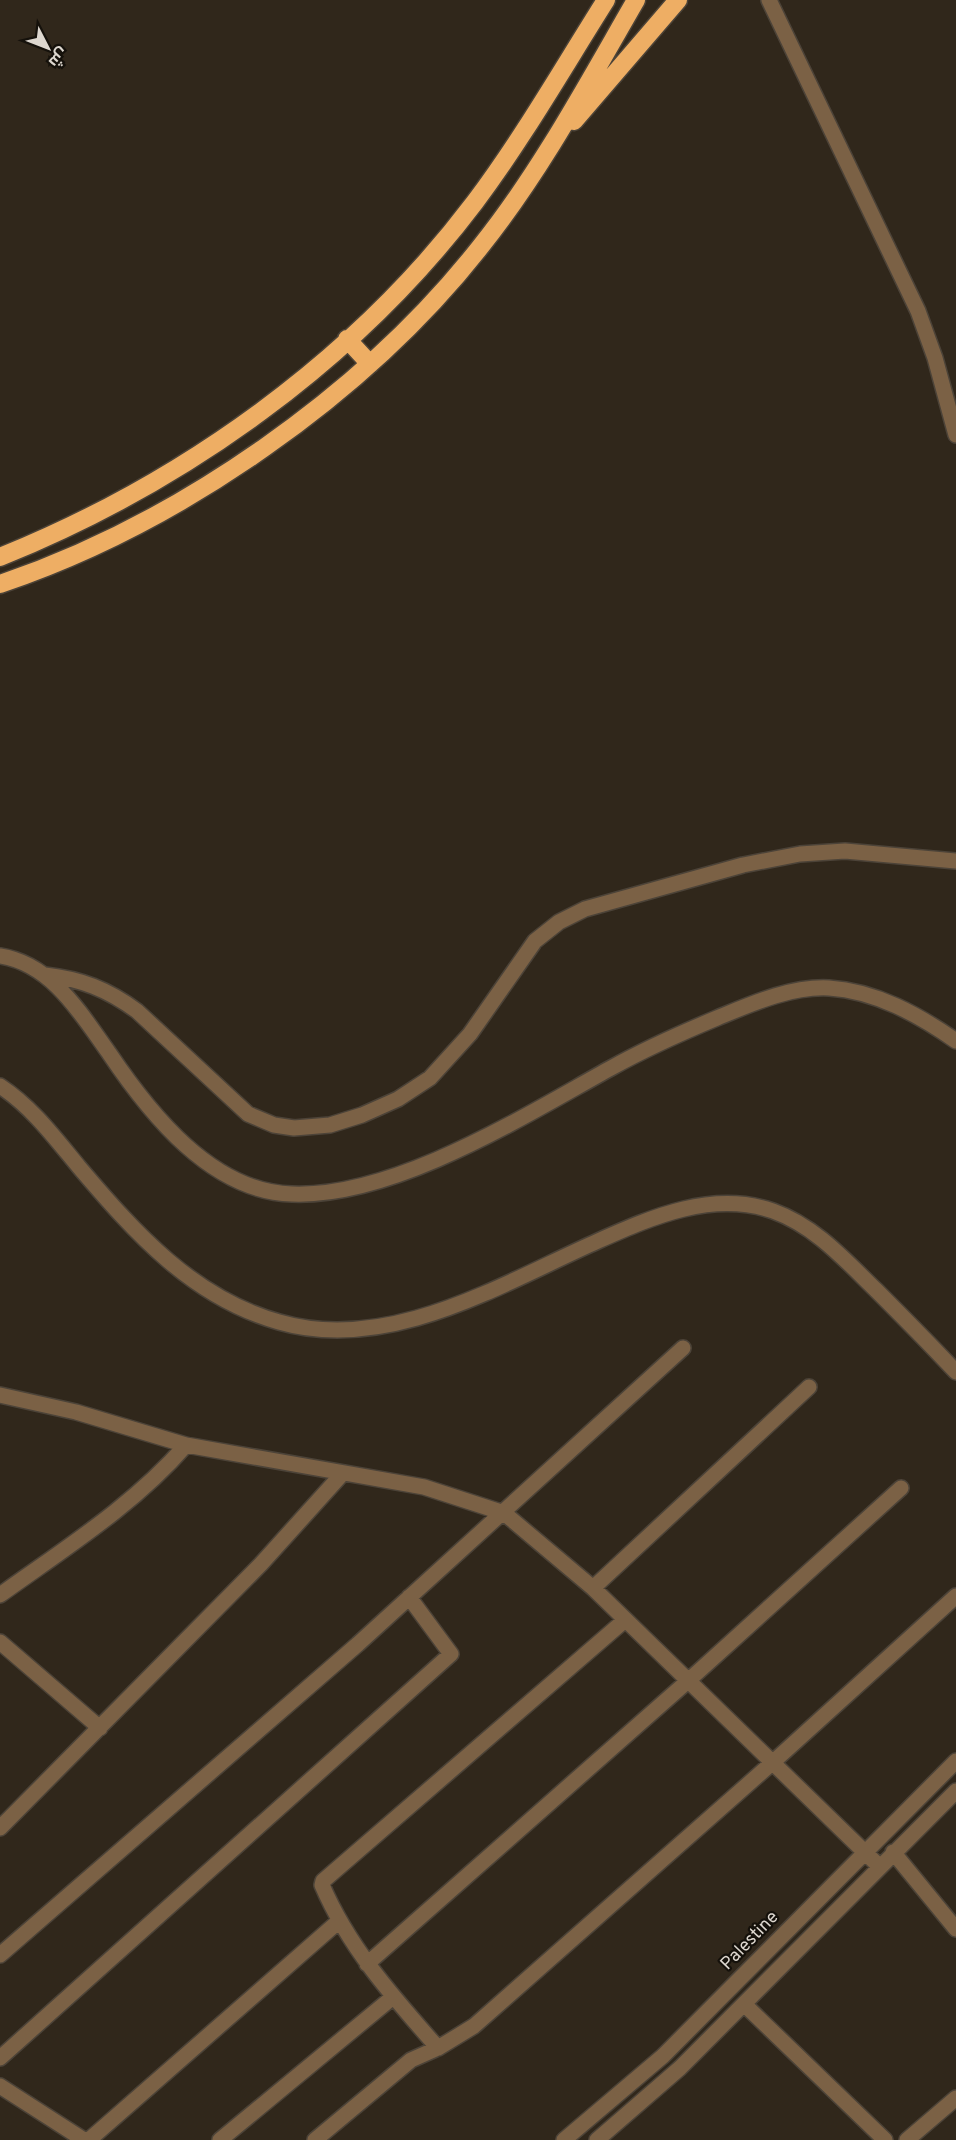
<svg xmlns="http://www.w3.org/2000/svg" width="956" height="2140" viewBox="0 0 956 2140" font-family="Overpass,Cairo,sans-serif">
	<style>
		.lines { fill: none; stroke-linecap: round; stroke-linejoin: round }
		.minor-casing { stroke: #4c4338; stroke-width: 18 }
		.highway-casing { stroke: #4c4338; stroke-width: 21 }
		.minor { stroke: #7b6145; stroke-width: 15 }
		.highway { stroke: #eeae64; stroke-width: 18 }
		.labels { text-anchor: middle; dominant-baseline: central; stroke-width: 4.5; stroke-linejoin: round; paint-order: stroke }
		.street-label { font-size: 18px; fill: #ddd7cf; stroke: #15110b }
	</style>
	<rect width="100%" height="100%" fill="#30271b"/>
	<g class="lines">
		<defs>
			<path id="minor" d="M769,0L918,311L935,358L956,435
				M0,956C52,964 81,1014 109,1053C150,1114 212,1192 292,1194C394,1198 524,1116 611,1068C645,1049 681,1033 717,1018C751,1004 791,986 829,988C876,991 919,1015 956,1041
				M45,975C81,979 107,989 137,1011L248,1114L274,1125L294,1128L330,1125L362,1115L398,1099L430,1078L470,1034L535,941L559,922L585,909L743,865L800,854L845,851L956,861
				M0,1086C32,1107 55,1138 79,1167C135,1233 193,1298 279,1322C389,1354 501,1284 598,1241C652,1217 713,1190 773,1211C815,1226 845,1260 876,1290C903,1317 930,1344 956,1372
				M0,1395L76,1412L186,1445L424,1487L504,1513L593,1588L879,1866
				M593,1588L809,1387
				M0,1595C64,1549 134,1505 186,1445
				M0,1642L100,1728
				M0,1828L261,1564L343,1473
				M893,1852L956,1929
				M0,1955L358,1644L683,1348
				M367,1964L689,1680L901,1488
				M745,2005L885,2140
				M438,2048C394,1998 349,1948 322,1885L323,1881L625,1620
				M0,2058L451,1654L409,1597
				M0,2086L84,2140
				M89,2140L339,1921
				M220,2140L393,1997
				M315,2140L411,2060L438,2048L474,2026L772,1763L956,1596
				M564,2140L663,2056L956,1761
				M597,2140L680,2068L956,1791
				M907,2140L956,2098"/>
			<path id="highway" d="M574,121L678,0
				M347,339L370,364
				M0,557C183,483 355,361 475,202C523,138 563,68 606,0
				M0,584C178,524 365,394 481,246C541,171 588,83 636,0"/>
		</defs>
		<use href="#minor" class="minor-casing"/>
		<use href="#highway" class="highway-casing"/>
		<use href="#minor" class="minor"/>
		<use href="#highway" class="highway"/>
	</g>
	<g class="labels">
		<g class="street-label">
			<text transform="translate(750 1941) rotate(-46)">Palestine</text>
		</g>
	</g>
	<g transform="translate(48 48) rotate(132)" stroke="#15110b" stroke-width="4.5" paint-order="stroke">
	<path d="M0-4.5L10 22L0 15L-10 22Z" fill="#ddd7cf"/>
	<text y="-9" font-size="16" font-weight="bold" text-anchor="middle" fill="#ddd7cf">ش</text>
	</g>
</svg>
